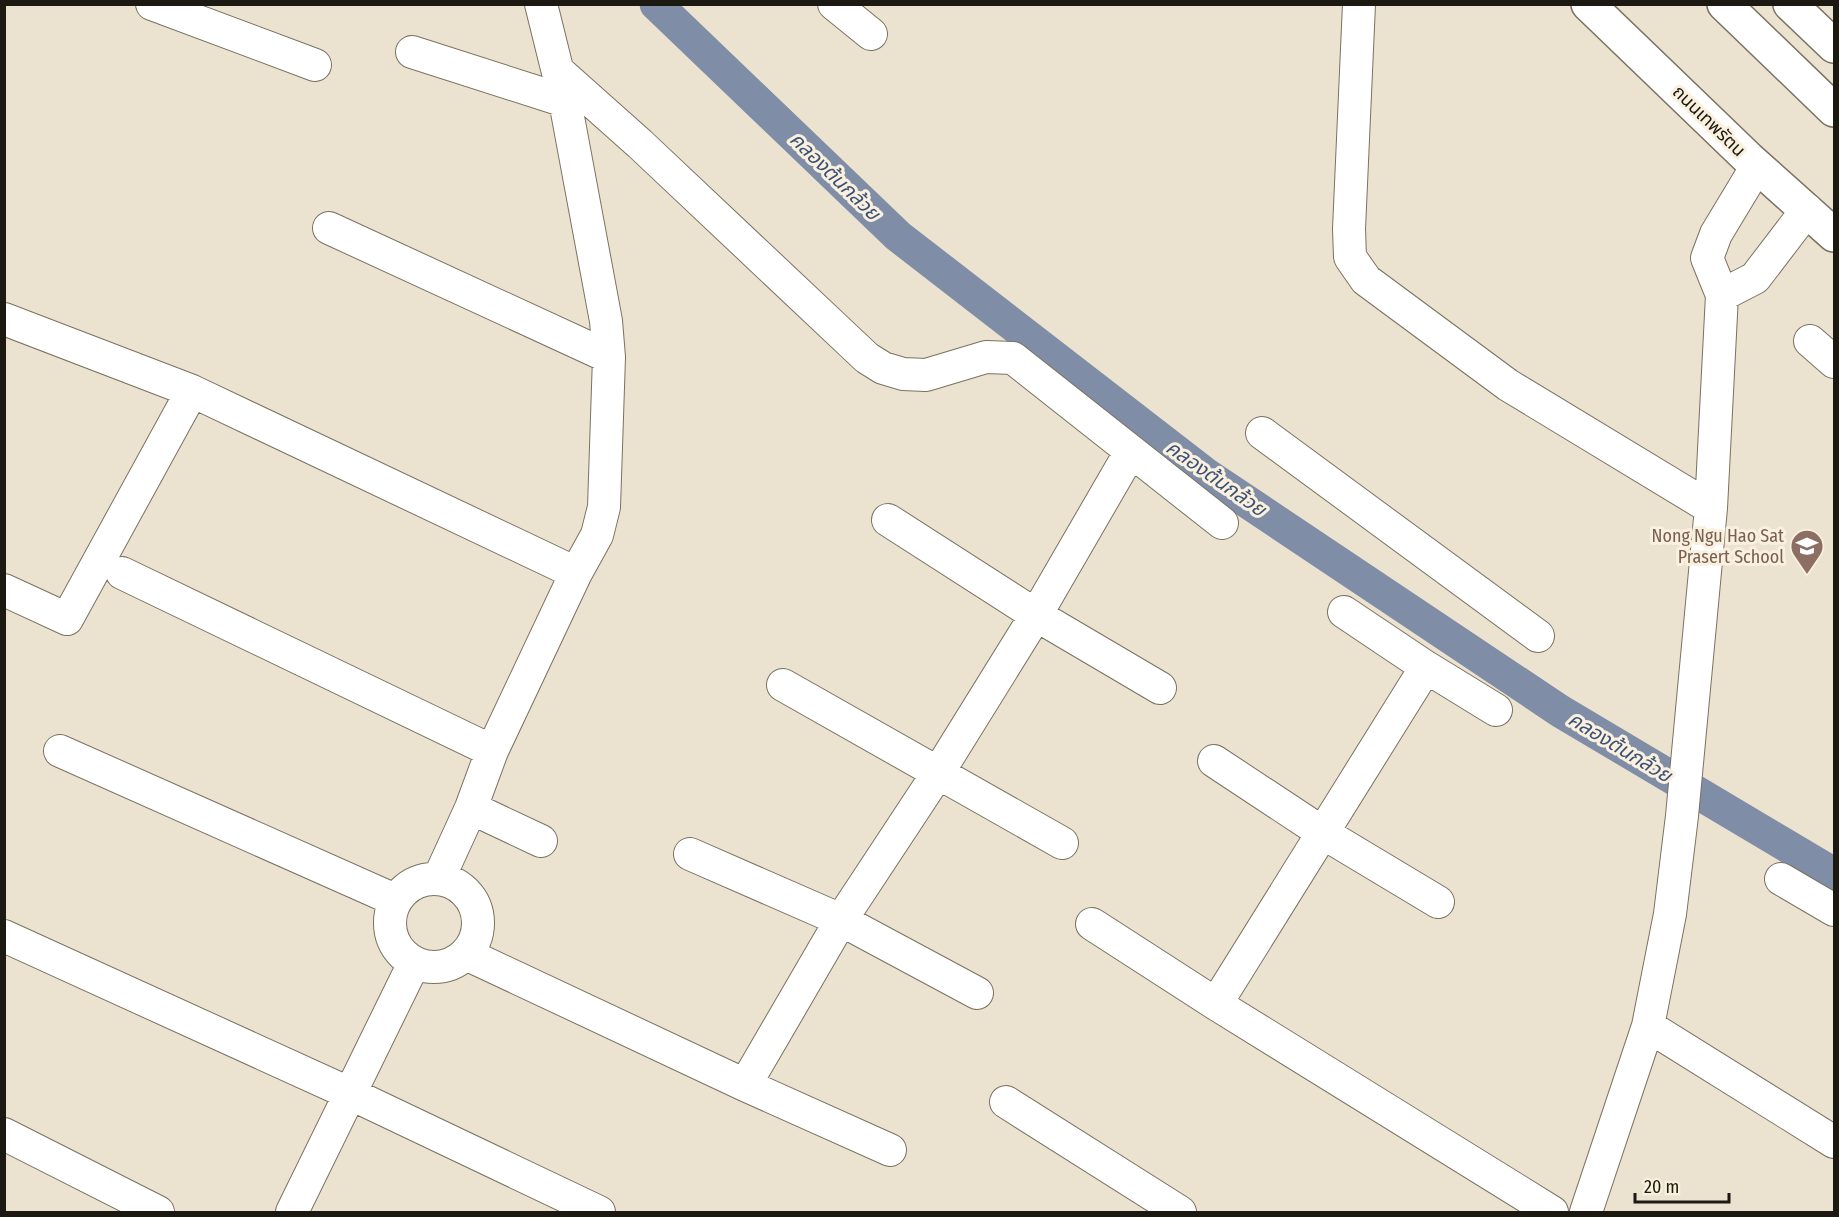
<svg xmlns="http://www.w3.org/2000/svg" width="1839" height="1217" viewBox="0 0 1839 1217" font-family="'Fira Sans Condensed','Noto Sans Thai',sans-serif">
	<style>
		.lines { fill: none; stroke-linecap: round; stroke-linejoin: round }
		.canal { stroke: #7f8da7; stroke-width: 33 }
		.minor-casing { stroke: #7a7261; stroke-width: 34 }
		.major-casing { stroke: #7a7261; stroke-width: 36 }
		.highway-casing { stroke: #7a7261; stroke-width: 36 }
		.minor { stroke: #fff; stroke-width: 32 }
		.major { stroke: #fff; stroke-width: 33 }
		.highway { stroke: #fff; stroke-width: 33 }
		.labels { text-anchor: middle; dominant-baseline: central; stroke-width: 6; stroke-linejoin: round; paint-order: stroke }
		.street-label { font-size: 18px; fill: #1c1912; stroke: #f9f0dd }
		.education-label { font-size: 18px; fill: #785e54; stroke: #f9f0dd; text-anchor: end }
		.water-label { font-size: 20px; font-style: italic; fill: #3c5179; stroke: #f9f0dd }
	</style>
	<rect width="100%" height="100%" fill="#ebe3d0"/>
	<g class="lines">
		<path class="canal" d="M656,4L898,236L1207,475L1560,711L1834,874"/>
		<defs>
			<path id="minor" d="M152,4L315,65
				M834,4L871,34
				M1359,4L1349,229L1350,257L1366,280L1508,385L1711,508
				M412,52L565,101
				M558,71L640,144L867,358L883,368L903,374L926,375L986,357L1013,358L1222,523
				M329,228L609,357
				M1722,295L1755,278L1807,210
				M4,319L192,391L576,573
				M1810,341L1834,362
				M1262,433L1538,636
				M888,520L1036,615L1160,688
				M122,573L492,751
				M4,590L67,619L192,391
				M1344,612L1426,667L1496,710
				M783,685L1062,843
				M60,751L395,900
				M1214,761L1323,833L1438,902
				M471,808L541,841
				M690,854L841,920L977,993
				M439,878L471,808L492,751L576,573L597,535L604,507L609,357L606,321L565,101L541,4
				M390 923a44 44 0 1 1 88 0a44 44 0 1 1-88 0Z
				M1781,879L1834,910
				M1092,924L1216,1004L1552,1212
				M4,936L351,1094L599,1212
				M466,954L745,1085L890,1150
				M1216,1004L1426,667
				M1648,1026L1834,1142
				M745,1085L841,920L938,773L1036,615L1131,451
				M1006,1102L1180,1212
				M4,1134L158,1212
				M292,1212L414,963
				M1586,1212L1648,1026L1670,914L1682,816L1711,508L1722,295L1707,258L1716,234L1757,166"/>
			<path id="major" d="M1588,4L1749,159L1834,235"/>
			<path id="highway" d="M1724,4L1834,110
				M1790,4L1834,46"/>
		</defs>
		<use href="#minor" class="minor-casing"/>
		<use href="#major" class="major-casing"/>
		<use href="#highway" class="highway-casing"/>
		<use href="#minor" class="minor"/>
		<use href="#major" class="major"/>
		<use href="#highway" class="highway"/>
	</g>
	<defs>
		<symbol id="school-pin" viewBox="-11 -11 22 30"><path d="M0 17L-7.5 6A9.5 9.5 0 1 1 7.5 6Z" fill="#8d6e63" stroke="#f9f0dd"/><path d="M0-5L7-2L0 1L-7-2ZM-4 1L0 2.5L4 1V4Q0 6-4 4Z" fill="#fff"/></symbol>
	</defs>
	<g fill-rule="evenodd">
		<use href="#school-pin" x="1788" y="527" width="38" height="52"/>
	</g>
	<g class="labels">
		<g class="street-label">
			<text transform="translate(1709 121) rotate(44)">ถนนเทพรัตน</text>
		</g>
		<g class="education-label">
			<text x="1784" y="536">Nong Ngu Hao Sat<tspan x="1784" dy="21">Prasert School</tspan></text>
		</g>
		<g class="water-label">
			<text transform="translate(835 176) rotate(44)">คลองต้นกล้วย</text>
			<text transform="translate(1216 478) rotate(35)">คลองต้นกล้วย</text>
			<text transform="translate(1620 747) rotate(31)">คลองต้นกล้วย</text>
		</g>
	</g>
	<rect width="1839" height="1217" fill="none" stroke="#1c1912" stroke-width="12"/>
	<path d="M1635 1193v9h94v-9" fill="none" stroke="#1c1912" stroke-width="3"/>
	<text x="1644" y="1193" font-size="18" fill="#1c1912" stroke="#f9f0dd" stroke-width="4.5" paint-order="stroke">20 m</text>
</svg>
